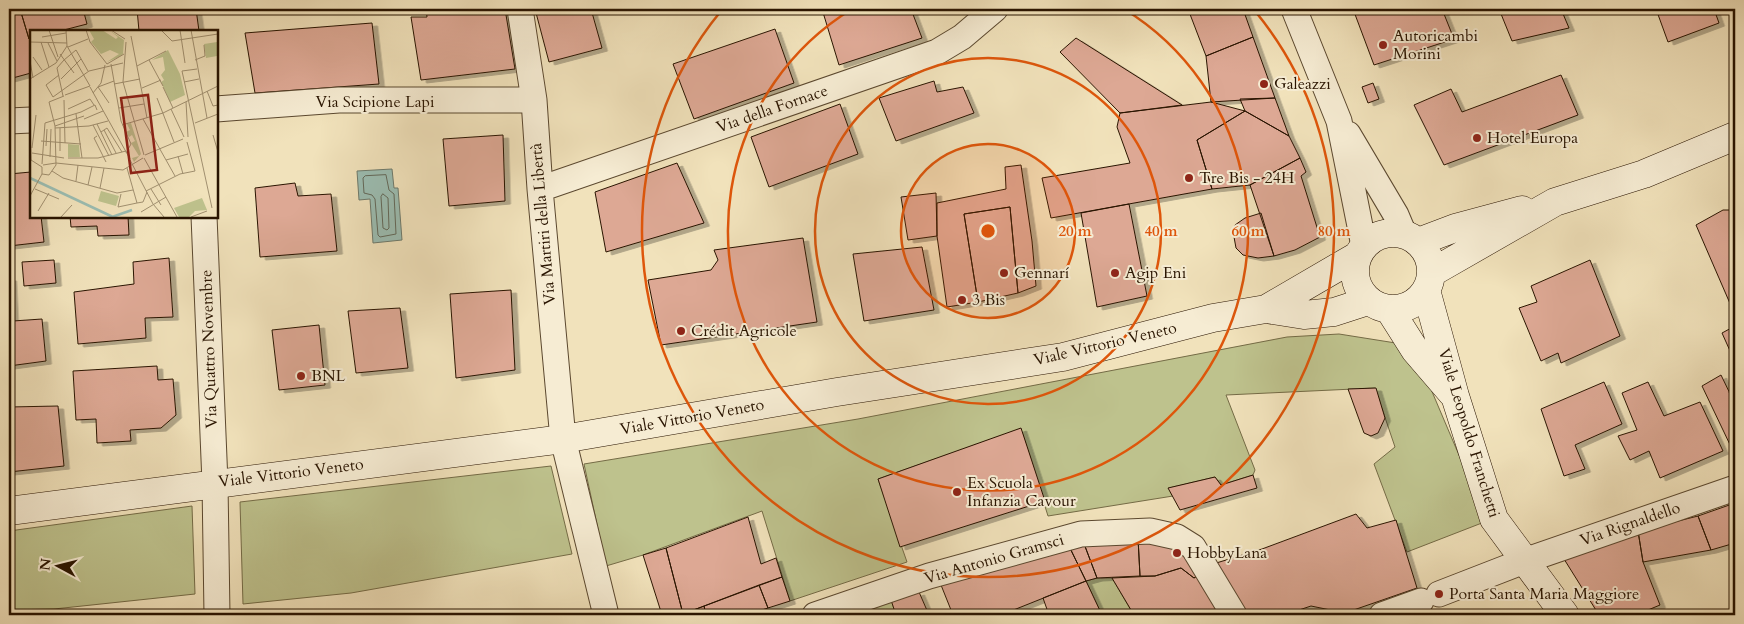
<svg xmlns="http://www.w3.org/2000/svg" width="1744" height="624" viewBox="0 0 1744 624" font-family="Cardo,serif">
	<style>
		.green { fill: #bec28d; stroke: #746b46 }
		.water { fill: #9bbdb2; stroke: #6d796b }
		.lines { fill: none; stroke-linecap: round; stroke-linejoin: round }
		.shore { stroke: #626859; stroke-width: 1 }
		.building { fill: #dda894; stroke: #291400; filter: url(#shadow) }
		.minor-casing { stroke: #5b482f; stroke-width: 27 }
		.secondary-casing { stroke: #291400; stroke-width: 29 }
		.minor { stroke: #f6ecd3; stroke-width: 25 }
		.secondary { stroke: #f6ecd3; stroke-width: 28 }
		.ring { fill: none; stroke: #de560b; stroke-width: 2.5 }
		.poi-dot { fill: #8f2418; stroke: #f6ecd3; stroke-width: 2 }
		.labels { text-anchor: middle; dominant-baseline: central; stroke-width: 4; stroke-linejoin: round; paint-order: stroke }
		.poi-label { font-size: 16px; fill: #291400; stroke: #f6ecd3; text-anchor: start }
		.street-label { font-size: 16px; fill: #291400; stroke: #f6ecd3 }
		.inset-river { fill: none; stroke: #9bbdb2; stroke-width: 2.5 }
		.inset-road { fill: none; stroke: #a19070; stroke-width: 1 }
		.view { fill: #8f2418; fill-opacity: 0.15; stroke: #8f2418; stroke-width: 2.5 }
		.inset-edge { fill: none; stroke: #291400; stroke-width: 2.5 }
		.centre { fill: #de560b; stroke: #f6ecd3; stroke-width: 2.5 }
		.ring-label { font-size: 15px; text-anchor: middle; font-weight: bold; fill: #de560b; stroke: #f6ecd3; stroke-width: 4; stroke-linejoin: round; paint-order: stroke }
	</style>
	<defs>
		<filter id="shadow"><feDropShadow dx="5.5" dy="3" stdDeviation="0" flood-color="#0004"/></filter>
	</defs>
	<rect width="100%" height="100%" fill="#f1e2bb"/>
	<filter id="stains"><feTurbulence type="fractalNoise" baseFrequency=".004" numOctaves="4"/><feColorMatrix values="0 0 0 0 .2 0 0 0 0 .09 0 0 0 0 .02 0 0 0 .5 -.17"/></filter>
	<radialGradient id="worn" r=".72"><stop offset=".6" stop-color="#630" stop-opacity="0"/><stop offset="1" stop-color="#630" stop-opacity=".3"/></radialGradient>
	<path class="green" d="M1339,334L1402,344L1416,354L1487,521L1407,552L1374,464L1395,447L1375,388L1226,395L1255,470L1253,475L1221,485L1215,477L1169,488L1173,496L1048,516L1021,429L878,479L907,562L790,601L762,511L643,555L606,566L584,464L858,419L1287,337Z
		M551,466L572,554L351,593L243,604L240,502Z
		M192,506L195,594L54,609L9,610V531Z
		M1097,578H1112L1132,612L1121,615H1102L1086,581Z
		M891,600L896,615H846Z"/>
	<path class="water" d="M392,169L394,188H398L402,240L373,243L370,199L359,200L357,171Z"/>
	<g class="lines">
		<path class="shore" d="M386,175L389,190L394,194L396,234L380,237L378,235L375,199L372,195L364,193L363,178L365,176Z
			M383,194L388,198L389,228L387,230L383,228L381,197Z"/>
	</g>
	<path class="building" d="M9,9H20L29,39L31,38V73L9,79Z
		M20,9H83L87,24L60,31H31V38L29,39Z
		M137,9H196L199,31H139Z
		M426,9H505L515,69L421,80L411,17H427Z
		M535,9H591L602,48L549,62Z
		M822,9H911L922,38L839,65Z
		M1188,9H1243L1253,37L1206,56Z
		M1353,9H1442L1454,39L1374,65Z
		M1499,9H1561L1569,28L1512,41Z
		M1656,9H1714L1719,23L1668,42Z
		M372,23L379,84L255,93L245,33Z
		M775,29L794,83L694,119L673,64Z
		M1253,37L1275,98L1211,102L1206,56Z
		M1076,38L1182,105L1120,113L1060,52Z
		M1561,75L1578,115L1444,165L1414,105L1451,89L1462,112Z
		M934,81L937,92L963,87L974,113L896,141L879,98Z
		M1373,83L1379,99L1368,103L1362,87Z
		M1275,98L1289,136L1245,111L1240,99Z
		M1211,102L1245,111L1197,140L1212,189L1051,218L1042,178L1130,163L1117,127L1120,113Z
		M840,104L858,154L769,187L751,137Z
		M1245,111L1289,136L1300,158L1250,185L1212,189L1197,140Z
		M503,135L505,201L449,206L443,139Z
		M1300,158L1306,172L1301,176L1320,237L1295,250L1274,256L1250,185Z
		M677,163L704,223L606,252L595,192Z
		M1021,165L1032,241L1036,286L1018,293L1010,207L964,214L978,302L947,307L937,236V203L1006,189L1005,167Z
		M31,172V216H41L44,242L9,246V174Z
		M295,183L298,196L331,194L337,251L260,257L255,188Z
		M936,193L937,236L908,240L901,197Z
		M1129,204L1147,296L1097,307L1081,213Z
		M1010,207L1018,293L978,302L964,214Z
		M1723,210H1735V315L1696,225Z
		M1261,213L1274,256L1258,258L1243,255L1236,248L1234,237L1235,225L1245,218Z
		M70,216H128L129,235L98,236L97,226L71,227Z
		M803,238L817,322L661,345L648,280L711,270L718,260L714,250Z
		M922,247L934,310L864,321L853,254Z
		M169,258L173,317L145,318L146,338L78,344L74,292L134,284L133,262Z
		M54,260L56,283L24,286L22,262Z
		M1590,260L1620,336L1561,363L1558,353L1541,361L1519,308L1537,302L1531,286Z
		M9,278H11L13,321L42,319L46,361L9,366Z
		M511,290L515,370L456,378L450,294Z
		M400,308L408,368L356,373L348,311Z
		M319,325L325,385L279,390L272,330Z
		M1735,326V362L1722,333Z
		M157,366L158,380L173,379L176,415L161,428L130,430L131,441L97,443L96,419L76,420L73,371Z
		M1721,375L1735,404V450L1733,451L1702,386Z
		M1604,382L1622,424L1575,445L1585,469L1564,476L1541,409Z
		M1648,382L1664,416L1700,402L1723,451L1660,478L1649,451L1630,460L1618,436L1637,430L1622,393Z
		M1376,388L1385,418L1378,433L1371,436L1364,433L1348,389Z
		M1735,389V404L1729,392Z
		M58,406L64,466L9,472V407Z
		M1021,428L1045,501L900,547L878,479Z
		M1253,475L1257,488L1180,510L1168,488L1215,477L1221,485Z
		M1735,503V543L1711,550L1698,516Z
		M1356,514L1367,528L1396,520L1417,588L1345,613L1311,606L1284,615H1246L1213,564L1262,549Z
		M1698,516L1711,550L1643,562L1638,531Z
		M748,517L761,564L776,558L782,577L683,614L666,548Z
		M1638,531L1643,562L1660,605L1636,615H1599L1564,559Z
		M1138,538L1140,576L1097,578L1083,541Z
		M1138,538L1174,542L1200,574L1194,578L1181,568L1155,576H1140Z
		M1083,541L1097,578L1086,581L1068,544Z
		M1068,544L1086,581L1011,611L1013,615H953L941,585Z
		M666,548L683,614L680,615H662L643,555Z
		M1181,568L1194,578L1200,574L1227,615H1134L1112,578L1155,576Z
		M782,577L790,601L768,608L759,585Z
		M1086,581L1102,615H1049L1043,598Z
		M759,585L768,608L746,615H706L704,606Z
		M919,592L929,615H896L891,600Z
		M704,606L706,615H680L683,614Z
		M574,610L575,615H551Z"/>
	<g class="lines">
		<defs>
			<path id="minor" d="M520,9L534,100L540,189L563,439L606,615
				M1294,9L1339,121L1364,246
				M216,109L339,100H534
				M9,121L31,120
				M1348,134L1396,215L1404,234
				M540,189L937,52L962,37L995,9
				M204,216L215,483L217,615
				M1439,594L1524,561L1735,488
				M815,615L929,576L1081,534L1150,531L1177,537L1193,547L1234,615
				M1382,615L1421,601"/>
			<path id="secondary" d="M1355 271a38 38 0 1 1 76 0a38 38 0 1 1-76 0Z
				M1418,242L1455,228L1522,210
				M1431,273L1555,202L1644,174L1735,136
				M1426,290L1455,396L1494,519L1565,615
				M1266,309L1304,315L1334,312L1368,301
				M1389,309L1415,350L1452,393
				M9,511L563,439L837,392L1063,357L1213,318L1266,309L1357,256"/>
		</defs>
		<use href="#minor" class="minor-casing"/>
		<use href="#secondary" class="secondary-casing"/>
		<use href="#minor" class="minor"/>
		<use href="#secondary" class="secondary"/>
	</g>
	<circle cx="988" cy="231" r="87" fill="#de560b" fill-opacity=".12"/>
	<g class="ring">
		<circle cx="988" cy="231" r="87"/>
		<circle cx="988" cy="231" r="173"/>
		<path d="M1124 9A260 260 0 1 1 852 9"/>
		<path d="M1255 11A346 346 0 1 1 721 11"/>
	</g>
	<g class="poi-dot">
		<circle cx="1383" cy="45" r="5"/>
		<circle cx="1264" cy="84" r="5"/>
		<circle cx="1477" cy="138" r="5"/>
		<circle cx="1189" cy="178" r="5"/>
		<circle cx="1004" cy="273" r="5"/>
		<circle cx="1115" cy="273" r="5"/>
		<circle cx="962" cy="300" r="5"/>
		<circle cx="681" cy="331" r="5"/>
		<circle cx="301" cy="376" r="5"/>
		<circle cx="957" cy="492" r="5"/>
		<circle cx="1177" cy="553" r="5"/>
		<circle cx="1439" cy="594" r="5"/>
	</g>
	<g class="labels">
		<g class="poi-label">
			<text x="1393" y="36">Autoricambi<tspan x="1393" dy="18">Morini</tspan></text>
			<text x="1274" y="84">Galeazzi</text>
			<text x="1487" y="138">Hotel Europa</text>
			<text x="1199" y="178">Tre Bis - 24H</text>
			<text x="1014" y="273">Gennarí</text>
			<text x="1125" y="273">Agip Eni</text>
			<text x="972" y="300">3 Bis</text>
			<text x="691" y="331">Crédit Agricole</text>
			<text x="311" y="376">BNL</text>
			<text x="967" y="483">Ex Scuola<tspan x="967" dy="18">Infanzia Cavour</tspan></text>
			<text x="1187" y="553">HobbyLana</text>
			<text x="1449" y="594">Porta Santa Maria Maggiore</text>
		</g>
		<g class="street-label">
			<text x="375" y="102">Via Scipione Lapi</text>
			<text transform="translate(772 109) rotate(-19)">Via della Fornace</text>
			<text transform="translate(543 224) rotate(-95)">Via Martiri della Libertà</text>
			<text transform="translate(1105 344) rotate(-13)">Viale Vittorio Veneto</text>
			<text transform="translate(209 349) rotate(-92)">Via Quattro Novembre</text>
			<text transform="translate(692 417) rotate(-10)">Viale Vittorio Veneto</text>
			<text transform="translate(1469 433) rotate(73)">Viale Leopoldo Franchetti</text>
			<text transform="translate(291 473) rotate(-7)">Viale Vittorio Veneto</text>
			<text transform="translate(1630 524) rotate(-19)">Via Rignaldello</text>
			<text transform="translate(994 559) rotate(-16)">Via Antonio Gramsci</text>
		</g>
	</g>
	<g transform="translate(30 30)">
		<rect width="188" height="188" fill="#f1e2bb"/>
		<path d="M59,0H72L86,9L88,7L79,0L94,10L93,24L89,27L77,32L89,24L80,20L71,24L61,12L64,9ZM187,12V26L176,28L174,14ZM138,20L150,44L155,65L140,72L131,52L134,50L131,45L135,40L133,27L122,30ZM101,93L111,124L104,132L102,128L109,126L101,113L105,111L102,105L99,107L96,102L100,100L97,94ZM38,114L49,115L50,127H38ZM71,161L89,166L86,176L68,171ZM172,168L177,180L165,181L159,187H149L144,178Z" fill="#bec28d"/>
		<path class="inset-river" d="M0,148L83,187M82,187L102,180"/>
		<path class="inset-road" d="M19,0L28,27M56,0L60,12L77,34M81,0L95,9M131,0L142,11L188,4M150,0L155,33M161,0L177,88M101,6L117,88M12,7L36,3M0,12L37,13M11,12L19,37M96,12L93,52L114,125M18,13L27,31M38,17L58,9M30,24L44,43M3,27L12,40M34,30L46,20L58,41M119,30L133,56M165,30L175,26L174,15M0,31L3,48M77,34L94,24M81,34L91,91L101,114L96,123M107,36L136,21M167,39L152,41L182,178M0,49L26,33L37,16M31,49L51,29M154,52L169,49M84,54L110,49M60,57L100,129M68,57L79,73M68,57L84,51M133,57L143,78M112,58L131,50M177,61L183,76L188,75M63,63L71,53L75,35M35,65L60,56L37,16L36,0M33,66L27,38L34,30M23,67L59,41L93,33M23,67L16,55L29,45M127,68L144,112M34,70L35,113M156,72L158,107M89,78L114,74M38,79L60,69L64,75M141,79L154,107M46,84L52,128M54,89L73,81M113,89L145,146M165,93L188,84M67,94L82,125M63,95L79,126M92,95L133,83L188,56M25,96L54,86M25,98L59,96L78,91M30,98V121M0,99L1,130L12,137M74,100L86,123M71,102L77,98L92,122M183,105L188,122M67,106L64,108L76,132M11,111L51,114M16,116L17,99M2,118L6,85M2,123L34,128M115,125L153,109M148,126L153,144M20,127L21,99M38,128H68L96,121M114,128L147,187M100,130L123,174L134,187M136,130L158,124M12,134L15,93L51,82L65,75L67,80M13,135L26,133L93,140L113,128M22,141L33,148L87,163L103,160M12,144L19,145L26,135L25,96L19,72L34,66M46,151L48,135M58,155L62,137M70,158L74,138M5,159L29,169M121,159L131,175M116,161L150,144L165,141L157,112M91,164L88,177L107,173L97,138M0,166L12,144V137M107,173L113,172L117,162M8,181L19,163M111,182L136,167M31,187L42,175M161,187L177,181"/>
		<path class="view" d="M118,65L127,140L101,143L91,68Z"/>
		<rect width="188" height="188" class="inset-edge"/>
	</g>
	<circle cx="988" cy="231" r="8" class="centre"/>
	<g class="ring-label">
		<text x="1075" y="236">20 m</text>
		<text x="1161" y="236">40 m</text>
		<text x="1248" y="236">60 m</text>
		<text x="1334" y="236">80 m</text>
	</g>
	<rect width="1744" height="624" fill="none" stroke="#f1e2bb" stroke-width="30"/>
	<rect x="10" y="10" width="1724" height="604" fill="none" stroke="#291400" stroke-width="2.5"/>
	<rect x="15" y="15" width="1714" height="594" fill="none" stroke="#291400"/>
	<g transform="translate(58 566) rotate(277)" stroke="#f6ecd3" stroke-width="4" paint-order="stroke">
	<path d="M0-4L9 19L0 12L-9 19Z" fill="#291400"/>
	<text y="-8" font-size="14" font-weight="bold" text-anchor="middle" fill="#291400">N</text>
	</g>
	<rect width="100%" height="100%" filter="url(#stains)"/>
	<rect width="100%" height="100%" fill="url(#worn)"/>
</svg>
